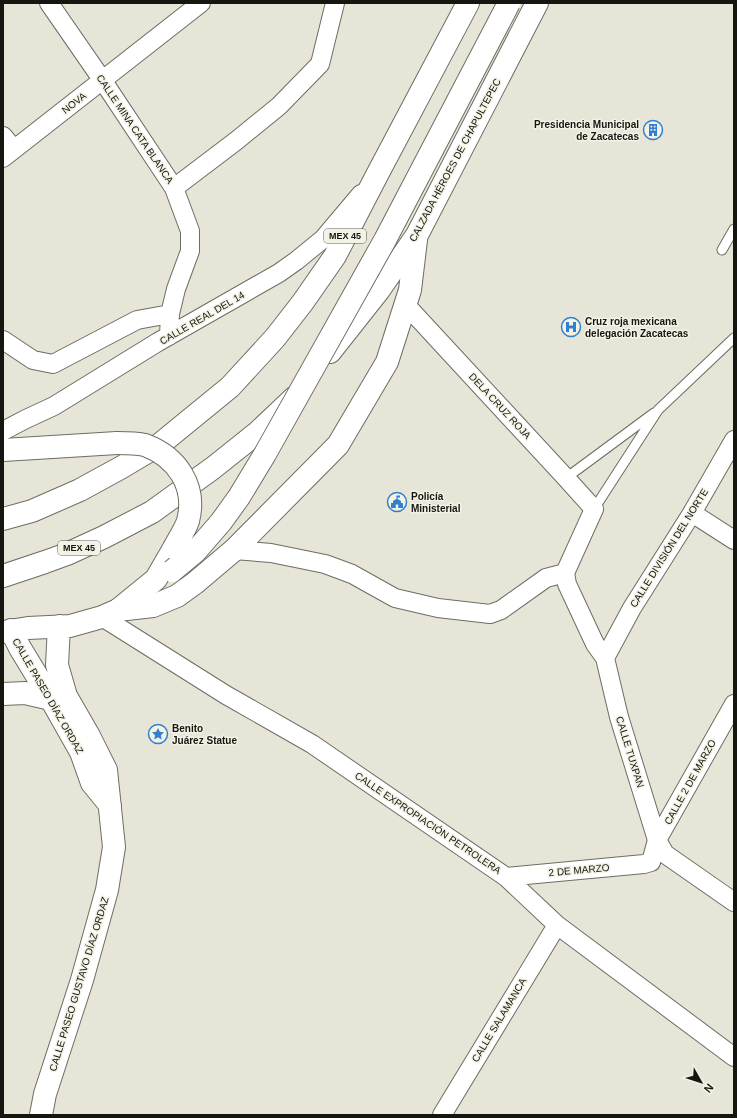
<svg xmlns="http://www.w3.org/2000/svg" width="737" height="1118" viewBox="0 0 737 1118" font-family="Helvetica,sans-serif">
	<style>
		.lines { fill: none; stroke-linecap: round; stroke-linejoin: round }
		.lane-casing { stroke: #6e6d62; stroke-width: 11 }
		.street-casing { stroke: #6e6d62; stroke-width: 20 }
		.secondary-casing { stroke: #6e6d62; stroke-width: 24 }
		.primary-casing { stroke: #6e6d62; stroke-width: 24 }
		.lane { stroke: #fff; stroke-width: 9 }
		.street { stroke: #fff; stroke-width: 18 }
		.secondary { stroke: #fff; stroke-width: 22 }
		.primary { stroke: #fff; stroke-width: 22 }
		.secondary-bridge-casing { stroke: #6e6d62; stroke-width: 24; stroke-linecap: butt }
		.secondary-bridge { stroke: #fff; stroke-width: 22 }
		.labels { text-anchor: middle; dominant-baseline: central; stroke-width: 3; stroke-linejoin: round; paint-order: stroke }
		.shield { fill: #f3f2e5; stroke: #585851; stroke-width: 1 }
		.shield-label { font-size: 9px; font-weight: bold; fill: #161611 }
		.street-label { font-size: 10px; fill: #161611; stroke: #f3f2e5 }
		.poi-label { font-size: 10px; font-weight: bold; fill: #161611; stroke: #f3f2e5; text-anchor: start }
	</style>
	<rect width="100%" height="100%" fill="#e6e5d8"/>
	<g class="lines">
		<defs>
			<path id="lane" d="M722,250L734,229
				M566,478L654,413
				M594,509L658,410L734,338"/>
			<path id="street" d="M49,3L103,81L174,188L190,231V251L176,289L170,314L169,336
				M3,136L14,149
				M3,158L201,3
				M174,188L236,141L279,106L320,64L335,3
				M406,305L566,478L594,509L565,573
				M3,340L33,360L53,364L137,320L170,314
				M3,431L26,419L54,406L158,342L279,273L296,261L323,239L361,194
				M692,513L734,540
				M234,550L271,553L325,564L352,574L395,598L438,608L490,614L501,610L546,578L565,573
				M565,573L567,584L595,644L605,658L619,717L657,840L665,854L734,902
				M102,617L226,695L312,744L506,877L557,925L734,1057
				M605,658L632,608L692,513L734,440
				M506,877L644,864L651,862L657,840L734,704
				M442,1115L557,925"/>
			<path id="secondary" d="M3,450L117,443
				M11,630L20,648L51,699L81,752L92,783L110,805
				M3,632L28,628L70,626L102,617L118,610L156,579L174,548
				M3,694L25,693L51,699
				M41,1115L45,1094L82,980L107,890L114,847L106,770L89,736L66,696L57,665L59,626"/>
			<path id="primary" d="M330,352L379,290L417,235L537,3
				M3,519L32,511L80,490L122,467L159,445L230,387L275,338L303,302L335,256L377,175L468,3
				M3,576L45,562L67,554L104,537L152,512L213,468L258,432L294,398
				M118,610L153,606L177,596L195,583L234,550L338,445L387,362L410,290L416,240"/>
		</defs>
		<use href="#lane" class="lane-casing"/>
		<use href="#street" class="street-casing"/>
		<use href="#secondary" class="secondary-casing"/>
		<use href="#primary" class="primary-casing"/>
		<use href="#lane" class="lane"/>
		<use href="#street" class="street"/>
		<use href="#secondary" class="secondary"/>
		<use href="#primary" class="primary"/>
		<defs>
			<path id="secondary-bridge" d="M117,443C126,443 136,443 145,445C177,457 197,486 188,521C185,530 178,540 174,548
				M172,571L195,552L221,522L239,497L265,454L385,240L509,3"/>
		</defs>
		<use href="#secondary-bridge" class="secondary-bridge-casing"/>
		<use href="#secondary-bridge" class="secondary-bridge"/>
	</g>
	<defs>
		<symbol id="building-ring" viewBox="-11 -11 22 22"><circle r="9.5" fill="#f3f2e5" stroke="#3180d0" stroke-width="1.5"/><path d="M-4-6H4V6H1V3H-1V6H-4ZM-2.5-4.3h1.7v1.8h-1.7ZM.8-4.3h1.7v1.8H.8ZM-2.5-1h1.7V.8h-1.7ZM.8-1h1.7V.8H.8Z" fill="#3180d0"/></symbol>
		<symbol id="hospital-ring" viewBox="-11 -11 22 22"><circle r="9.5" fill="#f3f2e5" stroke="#3180d0" stroke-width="1.5"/><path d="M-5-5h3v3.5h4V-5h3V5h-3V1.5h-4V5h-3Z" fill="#3180d0"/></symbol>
		<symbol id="civic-ring" viewBox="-11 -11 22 22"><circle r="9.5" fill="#f3f2e5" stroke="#3180d0" stroke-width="1.5"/><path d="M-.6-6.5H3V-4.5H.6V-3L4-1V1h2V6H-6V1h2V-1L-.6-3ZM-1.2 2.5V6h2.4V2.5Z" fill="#3180d0"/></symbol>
		<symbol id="sight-ring" viewBox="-11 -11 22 22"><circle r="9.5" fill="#f3f2e5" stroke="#3180d0" stroke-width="1.5"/><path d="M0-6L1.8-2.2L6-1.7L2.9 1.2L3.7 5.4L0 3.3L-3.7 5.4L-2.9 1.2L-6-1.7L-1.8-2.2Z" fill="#3180d0"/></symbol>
	</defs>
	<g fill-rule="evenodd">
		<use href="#building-ring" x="642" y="119" width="22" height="22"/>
		<use href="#hospital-ring" x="560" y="316" width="22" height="22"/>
		<use href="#civic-ring" x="386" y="491" width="22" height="22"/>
		<use href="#sight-ring" x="147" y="723" width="22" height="22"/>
	</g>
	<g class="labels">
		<g class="shield">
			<rect x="324" y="229" width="42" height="14" rx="3"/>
			<rect x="58" y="541" width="42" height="14" rx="3"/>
		</g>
		<g class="shield-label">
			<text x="345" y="236">MEX 45</text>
			<text x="79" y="548">MEX 45</text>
		</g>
		<g class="street-label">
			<text transform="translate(74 103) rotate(-38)">NOVA</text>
			<text transform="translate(135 129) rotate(56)">CALLE MINA CATA BLANCA</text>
			<text transform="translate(455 160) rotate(-62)">CALZADA HÉROES DE CHAPULTEPEC</text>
			<text transform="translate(202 318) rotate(-30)">CALLE REAL DEL 14</text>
			<text transform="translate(500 406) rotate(47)">DELA CRUZ ROJA</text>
			<text transform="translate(669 548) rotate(-58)">CALLE DIVISIÓN DEL NORTE</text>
			<text transform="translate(48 696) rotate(60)">CALLE PASEO DÍAZ ORDAZ</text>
			<text transform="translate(630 752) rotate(73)">CALLE TUXPAN</text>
			<text transform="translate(690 782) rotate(-61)">CALLE 2 DE MARZO</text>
			<text transform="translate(428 823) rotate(34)">CALLE EXPROPIACIÓN PETROLERA</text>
			<text transform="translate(579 870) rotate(-5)">2 DE MARZO</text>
			<text transform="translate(79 984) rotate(-73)">CALLE PASEO GUSTAVO DÍAZ ORDAZ</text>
			<text transform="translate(499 1020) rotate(-59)">CALLE SALAMANCA</text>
		</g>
		<g class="poi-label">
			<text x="639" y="124" text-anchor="end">Presidencia Municipal<tspan x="639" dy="12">de Zacatecas</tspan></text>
			<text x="585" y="321">Cruz roja mexicana<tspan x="585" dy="12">delegación Zacatecas</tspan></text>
			<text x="411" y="496">Policía<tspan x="411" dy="12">Ministerial</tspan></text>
			<text x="172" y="728">Benito<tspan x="172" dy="12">Juárez Statue</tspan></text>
		</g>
	</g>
	<rect width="737" height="1118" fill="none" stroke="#161611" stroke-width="8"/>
	<g transform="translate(701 1082) rotate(129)" stroke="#f3f2e5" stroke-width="3" paint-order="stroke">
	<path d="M0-3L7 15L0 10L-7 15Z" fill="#161611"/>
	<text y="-6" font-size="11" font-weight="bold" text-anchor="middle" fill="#161611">N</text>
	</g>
</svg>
